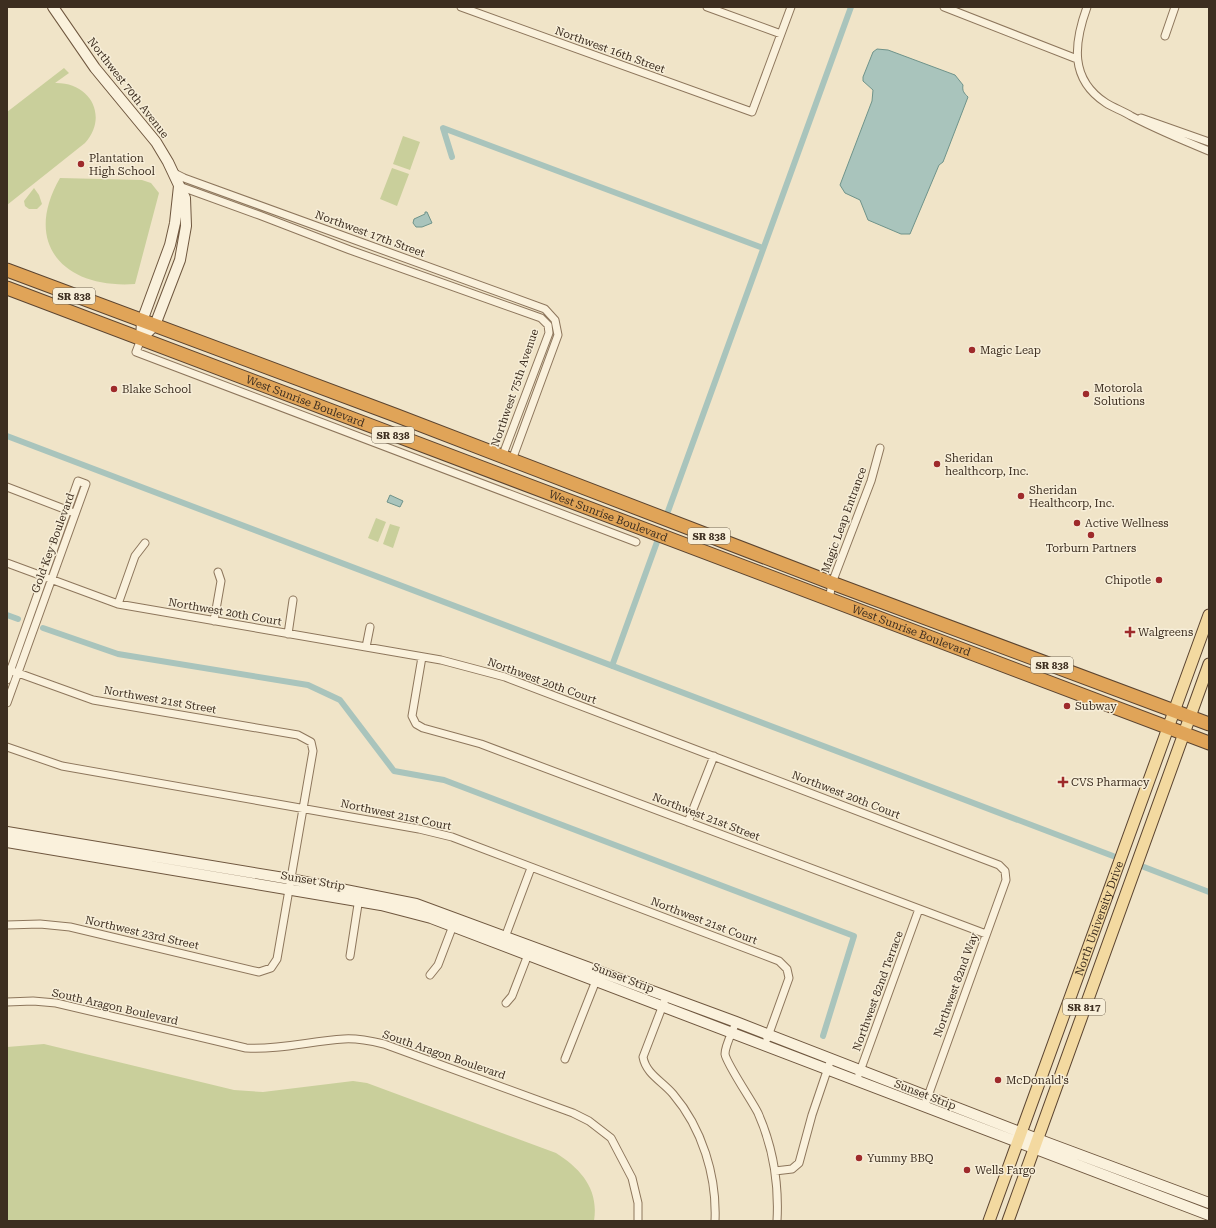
<svg xmlns="http://www.w3.org/2000/svg" width="1216" height="1228" viewBox="0 0 1216 1228" font-family="'Roboto Serif',serif">
	<style>
		.green { fill: #c9cf9b }
		.water { fill: #a9c4bc; stroke: #6f938a }
		.lines { fill: none; stroke-linecap: round; stroke-linejoin: round }
		.canal { stroke: #a9c4bc; stroke-width: 6 }
		.street-casing { stroke: #8d765c; stroke-width: 9 }
		.secondary-casing { stroke: #6f573f; stroke-width: 12 }
		.primary-casing { stroke: #5b4430; stroke-width: 13 }
		.highway-casing { stroke: #5b4430; stroke-width: 15 }
		.street { stroke: #faf1dc; stroke-width: 7 }
		.secondary { stroke: #faf1dc; stroke-width: 10 }
		.primary { stroke: #f3d9a0; stroke-width: 11 }
		.highway { stroke: #e0a458; stroke-width: 13 }
		.poi-dot { fill: #9e2a2b; stroke: #f7eed8; stroke-width: 1.5 }
		.labels { text-anchor: middle; dominant-baseline: central; stroke-width: 3; stroke-linejoin: round; paint-order: stroke }
		.shield { fill: #f7eed8; stroke: #756857; stroke-width: 1 }
		.shield-label { font-size: 10px; font-weight: bold; fill: #3d2e20 }
		.street-label { font-size: 11px; fill: #3d2e20; stroke: #f7eed8 }
		.poi-label { font-size: 11px; fill: #3d2e20; stroke: #f7eed8; text-anchor: start }
	</style>
	<rect width="100%" height="100%" fill="#f0e4c8"/>
	<path class="green" d="M64,68L69,73L55,83C90,82 109,116 85,143L7,205V112Z
		M403,136L420,142L410,170L393,164Z
		M392,168L409,174L397,206L380,199Z
		M60,178L142,180L151,183L159,193L135,284C64,289 22,244 60,178Z
		M34,188L39,195L42,204L37,209H29L25,206L24,201Z
		M376,518L386,522L378,542L368,538Z
		M390,524L400,527L393,548L383,544Z
		M44,1044L234,1090L263,1092L353,1081L367,1083L556,1153C581,1169 599,1189 594,1221H7V1047Z"/>
	<path class="water" d="M877,49L888,50L955,75L963,85C962,91 964,93 968,97L943,162L939,165L910,234H901L868,220L860,200L845,193L840,185L872,101L873,90L863,81V77L873,52Z
		M425,212H427L432,223L422,227H416L413,223L414,219L425,214Z
		M390,495L403,501L400,507L387,502Z"/>
	<g class="lines">
		<path class="canal" d="M452,157L443,128L763,248
			M7,436C375,577 743,718 1113,856
			M667,514L851,7
			M7,615L18,619
			M43,628L118,654L308,685L340,700L394,771L444,780L854,936L823,1036
			M612,666L657,542
			M1144,867L1209,892"/>
		<defs>
			<path id="street" d="M461,7L752,112L791,7
				M707,7L781,34
				M944,7L1077,59
				M1087,7C1074,43 1069,79 1106,103C1114,108 1123,111 1131,116C1156,129 1182,140 1209,151
				M1165,36L1175,7
				M1141,118L1209,142
				M174,173L184,178L545,309L555,320L558,335L512,460
				M179,186L259,215L350,250L541,318L548,325L549,333L502,457
				M141,339L136,352L636,542
				M7,487L72,512
				M7,563L118,604L441,660L505,677L999,865L1005,871L1006,880L924,1107
				M829,600L832,583L871,481L880,448
				M118,604L135,556L145,543
				M214,621L221,581L218,572
				M288,634L293,600
				M366,647L370,627
				M422,657L412,716L416,724L423,728L481,744L986,934
				M7,669L93,700L298,735L311,742L313,751L277,959L271,968L259,972L70,927L40,924L7,925
				M7,680L78,481L86,484L7,703
				M7,747L62,766L419,829L452,837L779,961L787,969L789,978L767,1039
				M688,822L714,756
				M504,940L531,868
				M350,956L359,898
				M430,975L438,965L454,923
				M666,997L643,1057C646,1074 662,1081 673,1094C702,1128 717,1176 715,1221
				M7,1002L33,1001L56,1003L246,1048C279,1050 311,1041 344,1039C357,1038 371,1041 384,1044L573,1113L589,1121L611,1138L632,1178L638,1203V1221
				M506,1003L512,996L529,952
				M736,1022C733,1031 725,1045 725,1054C726,1063 752,1101 758,1113C773,1147 779,1185 777,1221
				M565,1059L597,978
				M859,1074L919,909
				M775,1171L792,1169L799,1163L812,1115L831,1059"/>
			<path id="secondary" d="M53,7L95,68L156,142L168,162L185,198L186,226L180,260L155,325L141,339
				M141,339L142,321L170,245L175,223L179,186
				M7,832L290,879L416,904L736,1022L1048,1143L1209,1203
				M7,842L381,905L431,918L1209,1215"/>
			<g id="primary">
				<path id="s1" d="M989,1221L1209,615"/>
				<path d="M1008,1221L1209,664"/>
			</g>
			<g id="highway">
				<path d="M7,270L395,415L832,583L1209,724"/>
				<path id="s2" d="M7,288L1209,743"/>
			</g>
		</defs>
		<use href="#street" class="street-casing"/>
		<use href="#secondary" class="secondary-casing"/>
		<use href="#primary" class="primary-casing"/>
		<use href="#highway" class="highway-casing"/>
		<use href="#street" class="street"/>
		<use href="#secondary" class="secondary"/>
		<use href="#primary" class="primary"/>
		<use href="#highway" class="highway"/>
	</g>
	<g class="poi-dot">
		<circle cx="81" cy="164" r="4"/>
		<circle cx="972" cy="350" r="4"/>
		<circle cx="114" cy="389" r="4"/>
		<circle cx="1086" cy="394" r="4"/>
		<circle cx="937" cy="464" r="4"/>
		<circle cx="1021" cy="496" r="4"/>
		<circle cx="1077" cy="523" r="4"/>
		<circle cx="1091" cy="535" r="4"/>
		<circle cx="1159" cy="580" r="4"/>
		<path d="M1128 626h4v4h4v4h-4v4h-4v-4h-4v-4h4z"/>
		<circle cx="1067" cy="706" r="4"/>
		<path d="M1061 776h4v4h4v4h-4v4h-4v-4h-4v-4h4z"/>
		<circle cx="998" cy="1080" r="4"/>
		<circle cx="859" cy="1158" r="4"/>
		<circle cx="967" cy="1170" r="4"/>
	</g>
	<g class="labels">
		<g class="shield">
			<rect x="53" y="288" width="42" height="16" rx="3"/>
			<rect x="372" y="427" width="42" height="16" rx="3"/>
			<rect x="688" y="528" width="42" height="16" rx="3"/>
			<rect x="1031" y="657" width="42" height="16" rx="3"/>
			<rect x="1063" y="999" width="42" height="16" rx="3"/>
		</g>
		<g class="shield-label">
			<text x="74" y="296">SR 838</text>
			<text x="393" y="435">SR 838</text>
			<text x="709" y="536">SR 838</text>
			<text x="1052" y="665">SR 838</text>
			<text x="1084" y="1007">SR 817</text>
		</g>
		<g class="street-label">
			<text transform="translate(610 50) rotate(20)">Northwest 16th Street</text>
			<text transform="translate(128 88) rotate(52)">Northwest 70th Avenue</text>
			<text transform="translate(370 234) rotate(20)">Northwest 17th Street</text>
			<text transform="translate(515 388) rotate(-71)">Northwest 75th Avenue</text>
			<text stroke="none"><textPath href="#s2" startOffset="319">West Sunrise Boulevard</textPath></text>
			<text stroke="none"><textPath href="#s2" startOffset="643">West Sunrise Boulevard</textPath></text>
			<text transform="translate(844 520) rotate(-70)">Magic Leap Entrance</text>
			<text transform="translate(53 543) rotate(-70)">Gold Key Boulevard</text>
			<text transform="translate(225 612) rotate(10)">Northwest 20th Court</text>
			<text stroke="none"><textPath href="#s2" startOffset="967">West Sunrise Boulevard</textPath></text>
			<text transform="translate(542 681) rotate(20)">Northwest 20th Court</text>
			<text transform="translate(160 700) rotate(10)">Northwest 21st Street</text>
			<text transform="translate(846 795) rotate(21)">Northwest 20th Court</text>
			<text transform="translate(396 815) rotate(12)">Northwest 21st Court</text>
			<text transform="translate(706 817) rotate(21)">Northwest 21st Street</text>
			<text transform="translate(313 881) rotate(10)">Sunset Strip</text>
			<text stroke="none"><textPath href="#s1" startOffset="322">North University Drive</textPath></text>
			<text transform="translate(704 921) rotate(21)">Northwest 21st Court</text>
			<text transform="translate(142 933) rotate(13)">Northwest 23rd Street</text>
			<text transform="translate(623 978) rotate(21)">Sunset Strip</text>
			<text transform="translate(956 985) rotate(-70)">Northwest 82nd Way</text>
			<text transform="translate(878 991) rotate(-70)">Northwest 82nd Terrace</text>
			<text transform="translate(115 1007) rotate(13)">South Aragon Boulevard</text>
			<text transform="translate(444 1055) rotate(19)">South Aragon Boulevard</text>
			<text transform="translate(925 1095) rotate(21)">Sunset Strip</text>
		</g>
		<g class="poi-label">
			<text x="89" y="158">Plantation<tspan x="89" dy="13">High School</tspan></text>
			<text x="980" y="350">Magic Leap</text>
			<text x="1094" y="388">Motorola<tspan x="1094" dy="13">Solutions</tspan></text>
			<text x="122" y="389">Blake School</text>
			<text x="945" y="458">Sheridan<tspan x="945" dy="13">healthcorp, Inc.</tspan></text>
			<text x="1029" y="490">Sheridan<tspan x="1029" dy="13">Healthcorp, Inc.</tspan></text>
			<text x="1085" y="523">Active Wellness</text>
			<text x="1091" y="548" text-anchor="middle">Torburn Partners</text>
			<text x="1151" y="580" text-anchor="end">Chipotle</text>
			<text x="1138" y="632">Walgreens</text>
			<text x="1075" y="706">Subway</text>
			<text x="1071" y="782">CVS Pharmacy</text>
			<text x="1006" y="1080">McDonald's</text>
			<text x="867" y="1158">Yummy BBQ</text>
			<text x="975" y="1170">Wells Fargo</text>
		</g>
	</g>
	<rect width="1216" height="1228" fill="none" stroke="#3d2e20" stroke-width="16"/>
</svg>
